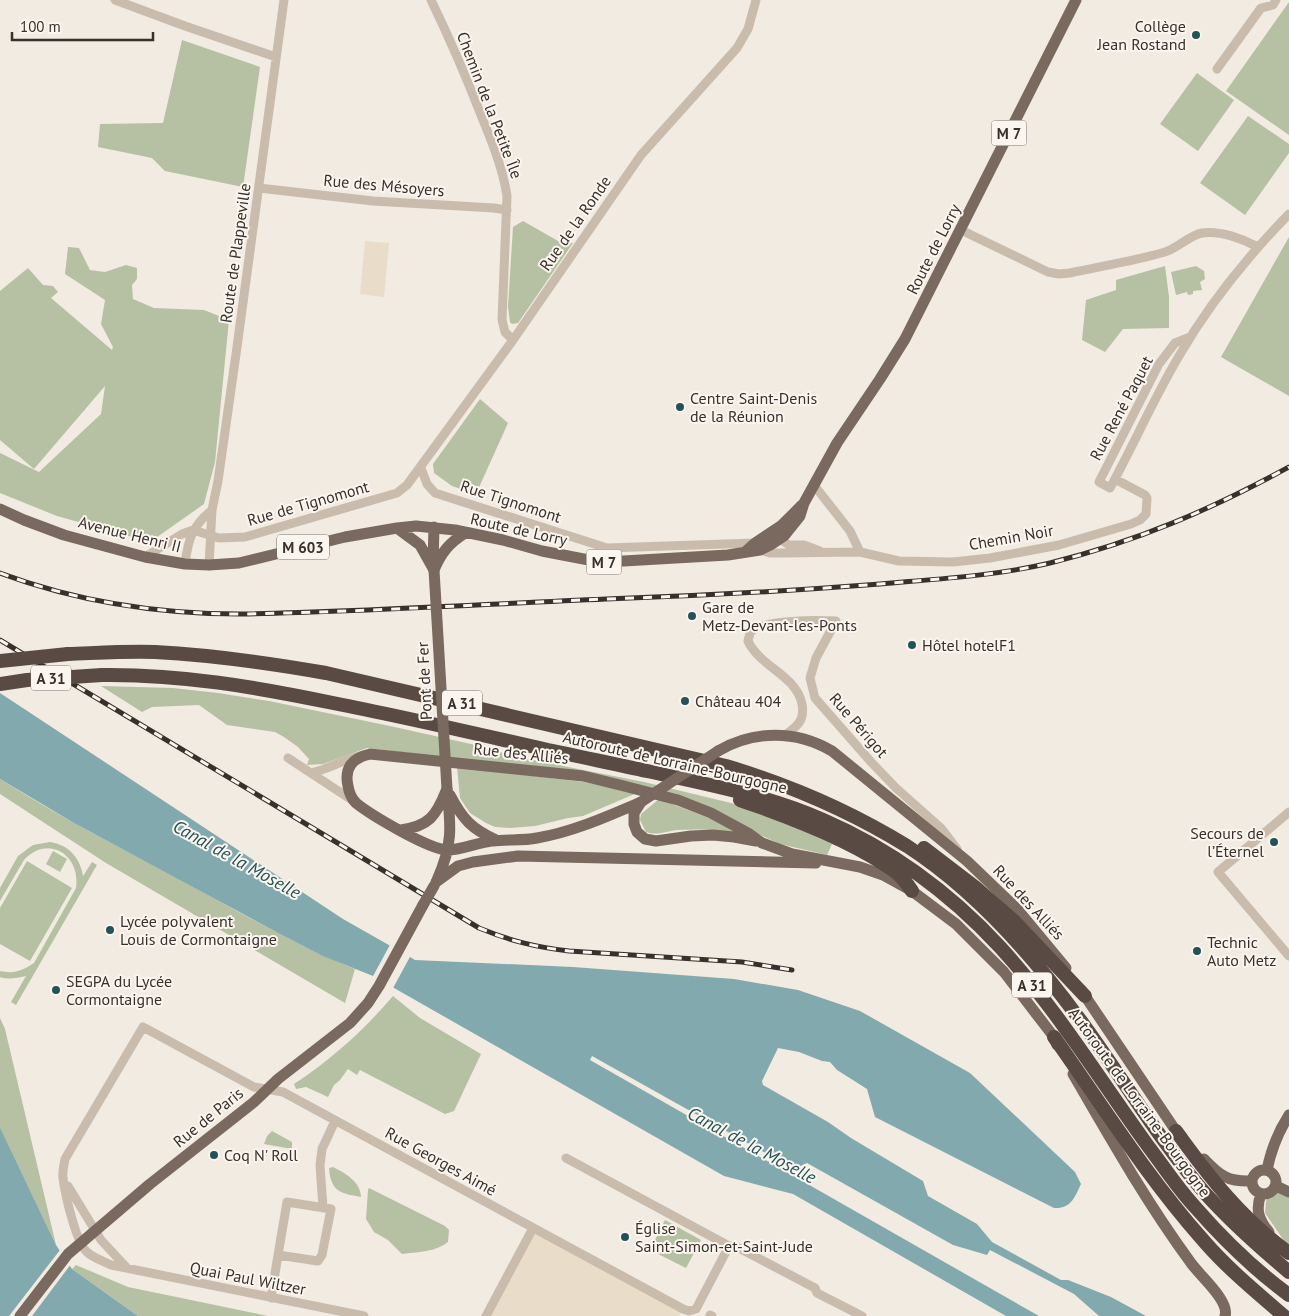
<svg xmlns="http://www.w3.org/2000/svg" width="1289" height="1316" viewBox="0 0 1289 1316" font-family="'PT Sans',sans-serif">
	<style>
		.green { fill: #b5c1a2 }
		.plaza { fill: #e9ddc9 }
		.water { fill: #82aaae }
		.pier { fill: #f2ebe1 }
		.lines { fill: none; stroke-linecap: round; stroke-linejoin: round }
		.minor { stroke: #cabcad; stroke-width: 9 }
		.major { stroke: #7a695e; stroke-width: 11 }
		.highway { stroke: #594b43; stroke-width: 14 }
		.rail-casing { stroke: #39302b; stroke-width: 5 }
		.rail { stroke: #faf5ee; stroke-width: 3; stroke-dasharray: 9; stroke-linecap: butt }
		.major-bridge { stroke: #7a695e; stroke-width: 11 }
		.highway-bridge { stroke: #594b43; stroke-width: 14 }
		.poi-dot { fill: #235258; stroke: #faf5ee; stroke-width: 2 }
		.labels { text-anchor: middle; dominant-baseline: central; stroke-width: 4; stroke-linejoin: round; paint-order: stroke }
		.shield { fill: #faf5ee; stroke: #736b66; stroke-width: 1 }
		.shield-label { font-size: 15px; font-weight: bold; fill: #39302b }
		.poi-label { font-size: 16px; fill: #39302b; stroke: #faf5ee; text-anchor: start }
		.street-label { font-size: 16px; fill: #39302b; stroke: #faf5ee }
		.water-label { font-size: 18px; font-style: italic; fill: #235258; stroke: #faf5ee }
	</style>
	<rect width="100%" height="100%" fill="#f2ebe1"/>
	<path class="green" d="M1289,2V135L1226,91Z
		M182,40L260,67L243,187L165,171L152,158L98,147L100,124L163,123Z
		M1197,73L1234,100L1198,151L1160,124Z
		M1248,116L1289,144V153L1245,215L1200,183Z
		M523,221L558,241L573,243L518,323L512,324L510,322L508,307L513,227Z
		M1289,237V396L1221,357Z
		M68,247L79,248L90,270L105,272L126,265L137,268V279L132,285L133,299L154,308L204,310L229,320L215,462L204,504L150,542L57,516L0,493V453L39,472L101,414L105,386L34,469L0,440V291L28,268L43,285L53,286L58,292L51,298L112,350L113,347L101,324L105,300L65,274Z
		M1165,266L1169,297V328L1123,329L1105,352L1082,340L1086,300L1116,290V280Z
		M1196,266L1204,271L1205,279L1200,282L1202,290L1193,291V294L1188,295L1187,292L1176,295L1171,272Z
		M480,399L508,423L476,494L452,486L434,473L433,464Z
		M101,686L173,688L218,693L269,701L390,726L480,746L518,757L644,782L731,803L785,822L832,844L827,855L780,844L670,794L459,759L367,748L323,764L307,765L309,759L298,747L284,737L275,732L227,725L199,705L152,707L142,712Z
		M457,767L584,782L637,793L583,816L568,818L535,826L510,828L495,827L486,823L470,813L460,798Z
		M0,779C58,816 119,847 179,879C237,911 294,944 355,969L345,1003L106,863L0,794Z
		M659,799L722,823L742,835C719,829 702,829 678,830C666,831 658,836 646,832L640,820L641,814Z
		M50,842C69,845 80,858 83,876L92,862L97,865L16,1005L11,1002L26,976C17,978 9,980 0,977V971C14,974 22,971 34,963L76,888C81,855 48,834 24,860L0,901V888L18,856L33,845Z
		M53,851L67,859L60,872L46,864Z
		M27,861L72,888L30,961L0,944V908Z
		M393,996L420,1018L481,1054L454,1111L445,1114L360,1070L357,1075L348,1069L340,1080L334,1085L328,1097L306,1087L296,1089L294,1084C331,1060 365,1029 393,996Z
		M0,1018L5,1029L56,1245L0,1127Z
		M272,1131L292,1142V1149L264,1144L267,1136Z
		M333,1167C345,1173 361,1182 361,1197C340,1193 331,1192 329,1168Z
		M369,1188L445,1226L449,1230L448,1242C436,1252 417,1252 402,1254L388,1240L374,1232L366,1219L368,1190Z
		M1281,1189L1289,1193V1248L1265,1213L1267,1193H1275Z
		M665,1220L701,1240L686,1268L650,1250Z
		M76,1265L128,1287L268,1316H138L72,1269Z"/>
	<path class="plaza" d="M365,241L389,243L384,297L360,294Z
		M533,1228L683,1309L679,1316H486Z"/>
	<path class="water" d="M0,693L343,919L410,957L415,960L573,967L734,979L798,990L860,1011L970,1073L1075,1172L1081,1184C1075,1197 1071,1209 1054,1208L875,1117L867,1089L837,1070L830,1062L822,1061L799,1052L778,1048L762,1081L763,1085L828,1122L851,1138L923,1181L928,1196L977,1224L992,1242L1061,1280H1068L1111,1297L1146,1316H1099L1074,1294L990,1250L987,1255L953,1245L807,1163L794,1169L592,1056L590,1060L1039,1316H1006L793,1194L724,1176L373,976L323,956L280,934L74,823L0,779Z
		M0,1127L56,1245L72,1269L138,1316H0Z"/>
	<path class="pier" d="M391,943L411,955L392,990L372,978Z
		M60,1250L71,1264L32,1316H9Z"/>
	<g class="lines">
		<path class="minor" d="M115,0L185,26L276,57
			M431,0C450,39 467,79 483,120C493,145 503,169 507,196L502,320L505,332L513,340
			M1217,69L1261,8L1273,5L1276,0
			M259,188L373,201L494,208L507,210
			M961,230L1048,272L1059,274L1070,273C1102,266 1134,261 1165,252C1178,248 1188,236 1202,233C1220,230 1243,239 1258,247
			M1190,337L1175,343L1159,364L1099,482L1110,488C1134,444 1154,398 1179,356C1209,304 1247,257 1289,214
			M421,468L427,484L435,493L607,548L755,543
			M814,485L850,531L860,552
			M193,530L219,538L245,537L397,493L407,485L513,340L641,155L737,48L748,29L756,0
			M776,537L789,545H804L820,551
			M760,550L770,553H781L860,552L899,561L953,562L990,558L1059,545L1131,524L1140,520L1146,514L1147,498L1145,495L1115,479
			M145,557L182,534L193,530
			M185,564C188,540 192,526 212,510
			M209,565L212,510L218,481L237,347L284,0
			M785,735C797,727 805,720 802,704C796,675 760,667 748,641C748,640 750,634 750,633C761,619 820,620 836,621L816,658L810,678L815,698L871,762L896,788L941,828L957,849
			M288,758L355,802
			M311,773C328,769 343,760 360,756
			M1289,812L1218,872L1289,956
			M566,1158L729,1246H735L815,1288L817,1293L862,1316
			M68,1186L101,1240L127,1268
			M287,1202L331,1209L322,1255L318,1261L278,1255Z
			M323,1208L320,1165L322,1149L335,1121
			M271,1298L278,1255
			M710,1315L712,1316
			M364,1316L111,1265C104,1261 93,1258 87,1252C76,1243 65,1194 63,1178C62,1172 64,1165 65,1159L143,1027L254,1087L283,1092L683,1309L689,1311L696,1309L729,1246
			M486,1316L533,1228"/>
		<path class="major" d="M0,509L24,520L64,535L145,557L185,564L209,565L239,563L345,537L397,528L416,526L455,530L503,540L542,551L594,561L606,562L728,555L760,550L772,544L784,536L800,516L804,503L837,443L880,379L905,339L1076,0
			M397,528L420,545L434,570
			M746,551L755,543L782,525L802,505
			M433,563L434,527
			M434,570C441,553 449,543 465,533
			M718,751C754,730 796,730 832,751L967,861L1017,909L1066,968
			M450,795C463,820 472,829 496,840
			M641,802C608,816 573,832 537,838C522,841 507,839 492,841C480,842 457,851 447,850C428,849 371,815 356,803C352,799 349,792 348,786C344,768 352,758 370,754L583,776L620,785L678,800L711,813L748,833L762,843L792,854L860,867L883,875L912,891L956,924L1004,972L1054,1037L1057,1045
			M641,802L634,813V824L637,832L645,839L656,841L691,836L713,835L734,837L756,841
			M401,830C429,826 436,816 446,791
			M437,880C453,845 451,826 447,789
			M436,882L458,866L473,862L518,856L816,863
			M1081,990L1176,1131L1182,1137
			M1073,1074C1110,1138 1147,1203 1191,1263C1200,1276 1230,1301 1225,1316
			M1204,1159C1220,1176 1228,1182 1252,1181
			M1252 1182a12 12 0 1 1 24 0a12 12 0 1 1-24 0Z
			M1267,1170C1271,1150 1278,1132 1289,1115
			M1276,1186L1289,1192
			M1261,1194C1255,1210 1259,1220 1269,1232
			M20,1316L68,1254L150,1184L254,1102L278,1079L350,1023L368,1003L379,986L423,905"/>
		<path class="highway" d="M68,654C97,653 126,651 155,652C213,655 269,663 326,673L726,766C790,785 850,811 907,846C978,892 1037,960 1086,1028C1125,1082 1160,1141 1204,1192C1230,1221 1259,1247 1289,1272
			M102,675C181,674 256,687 333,703C405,717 477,734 548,750C583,757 618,765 652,772C710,785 769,796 823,820C890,849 951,894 1000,947C1056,1008 1100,1080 1148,1146C1164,1167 1178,1189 1196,1208C1224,1240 1255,1270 1289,1295
			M740,800C787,816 857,843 897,873C903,878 908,885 912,891
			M924,848L975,887L1014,921L1085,996
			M1054,1037C1102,1105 1147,1177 1203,1240C1227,1268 1256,1292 1284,1316
			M1176,1131C1209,1177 1243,1220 1289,1253"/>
		<defs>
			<path id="rail" d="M0,573C78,602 159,614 241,614C363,612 485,604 606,599C698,596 789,591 880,584C937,579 995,576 1050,563C1138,541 1210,510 1289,467
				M0,640L479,928C511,941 535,947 569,951L742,962L792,970"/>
		</defs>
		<use href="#rail" class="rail-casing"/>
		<use href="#rail" class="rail"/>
		<path class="major-bridge" d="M434,570L447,789
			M641,802L718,751
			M423,905L434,886"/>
		<path class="highway-bridge" d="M0,661L68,654
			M0,684L27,680L102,675"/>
	</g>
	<g class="poi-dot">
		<circle cx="1196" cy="35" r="5"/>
		<circle cx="680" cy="407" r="5"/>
		<circle cx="692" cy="616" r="5"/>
		<circle cx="912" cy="645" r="5"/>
		<circle cx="685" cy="701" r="5"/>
		<circle cx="1274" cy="842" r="5"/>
		<circle cx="110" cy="930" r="5"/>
		<circle cx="1197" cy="951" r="5"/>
		<circle cx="56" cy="990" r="5"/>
		<circle cx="214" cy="1155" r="5"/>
		<circle cx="625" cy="1237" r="5"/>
	</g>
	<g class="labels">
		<g class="shield">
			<rect x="991.5" y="120.5" width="35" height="25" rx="4"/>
			<rect x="277" y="534.5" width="52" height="25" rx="4"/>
			<rect x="586.5" y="549.5" width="35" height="25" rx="4"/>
			<rect x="31" y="665.5" width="40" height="25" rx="4"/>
			<rect x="442" y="690.5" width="40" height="25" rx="4"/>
			<rect x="1012" y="972.5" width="40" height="25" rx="4"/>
		</g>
		<g class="shield-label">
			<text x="1009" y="133">M 7</text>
			<text x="303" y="547">M 603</text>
			<text x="604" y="562">M 7</text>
			<text x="51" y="678">A 31</text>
			<text x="462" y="703">A 31</text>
			<text x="1032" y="985">A 31</text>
		</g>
		<g class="poi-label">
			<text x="1186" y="26" text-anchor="end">Collège<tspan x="1186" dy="18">Jean Rostand</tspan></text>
			<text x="690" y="398">Centre Saint-Denis<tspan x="690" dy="18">de la Réunion</tspan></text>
			<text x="702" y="607">Gare de<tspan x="702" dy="18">Metz-Devant-les-Ponts</tspan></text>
			<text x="922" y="645">Hôtel hotelF1</text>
			<text x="695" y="701">Château 404</text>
			<text x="1264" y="833" text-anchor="end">Secours de<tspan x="1264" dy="18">l’Éternel</tspan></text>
			<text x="120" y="921">Lycée polyvalent<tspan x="120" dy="18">Louis de Cormontaigne</tspan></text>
			<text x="1207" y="942">Technic<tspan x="1207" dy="18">Auto Metz</tspan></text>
			<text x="66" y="981">SEGPA du Lycée<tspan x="66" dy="18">Cormontaigne</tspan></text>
			<text x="224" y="1155">Coq N' Roll</text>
			<text x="635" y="1228">Église<tspan x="635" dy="18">Saint-Simon-et-Saint-Jude</tspan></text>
		</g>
		<g class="street-label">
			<text transform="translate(490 105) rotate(69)">Chemin de la Petite Île</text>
			<text transform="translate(384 185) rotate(5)">Rue des Mésoyers</text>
			<text transform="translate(575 223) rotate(-55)">Rue de la Ronde</text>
			<text transform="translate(933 249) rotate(-63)">Route de Lorry</text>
			<text transform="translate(235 253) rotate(-82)">Route de Plappeville</text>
			<text transform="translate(1121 408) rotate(-62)">Rue René Paquet</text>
			<text transform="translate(511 501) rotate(18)">Rue Tignomont</text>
			<text transform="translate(308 503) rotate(-16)">Rue de Tignomont</text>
			<text transform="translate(519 529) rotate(13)">Route de Lorry</text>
			<text transform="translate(130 534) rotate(14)">Avenue Henri II</text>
			<text transform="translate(1011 537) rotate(-10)">Chemin Noir</text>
			<text transform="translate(424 681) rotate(-93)">Pont de Fer</text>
			<text transform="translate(859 725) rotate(49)">Rue Périgot</text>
			<text transform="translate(521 753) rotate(6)">Rue des Alliés</text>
			<text transform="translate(675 762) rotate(13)">Autoroute de Lorraine-Bourgogne</text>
			<text transform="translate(1029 902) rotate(47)">Rue des Alliés</text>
			<text transform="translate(1140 1102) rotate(54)">Autoroute de Lorraine-Bourgogne</text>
			<text transform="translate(208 1117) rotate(-39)">Rue de Paris</text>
			<text transform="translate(441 1161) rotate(29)">Rue Georges Aimé</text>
			<text transform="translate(248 1278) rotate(11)">Quai Paul Wiltzer</text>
		</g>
		<g class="water-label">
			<text transform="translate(237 859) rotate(29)">Canal de la Moselle</text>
			<text transform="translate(752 1145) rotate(28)">Canal de la Moselle</text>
		</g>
	</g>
	<path d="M12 32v8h141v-8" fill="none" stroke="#39302b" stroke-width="2.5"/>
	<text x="20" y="32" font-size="15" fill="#39302b" stroke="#faf5ee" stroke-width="4" paint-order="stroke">100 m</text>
</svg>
